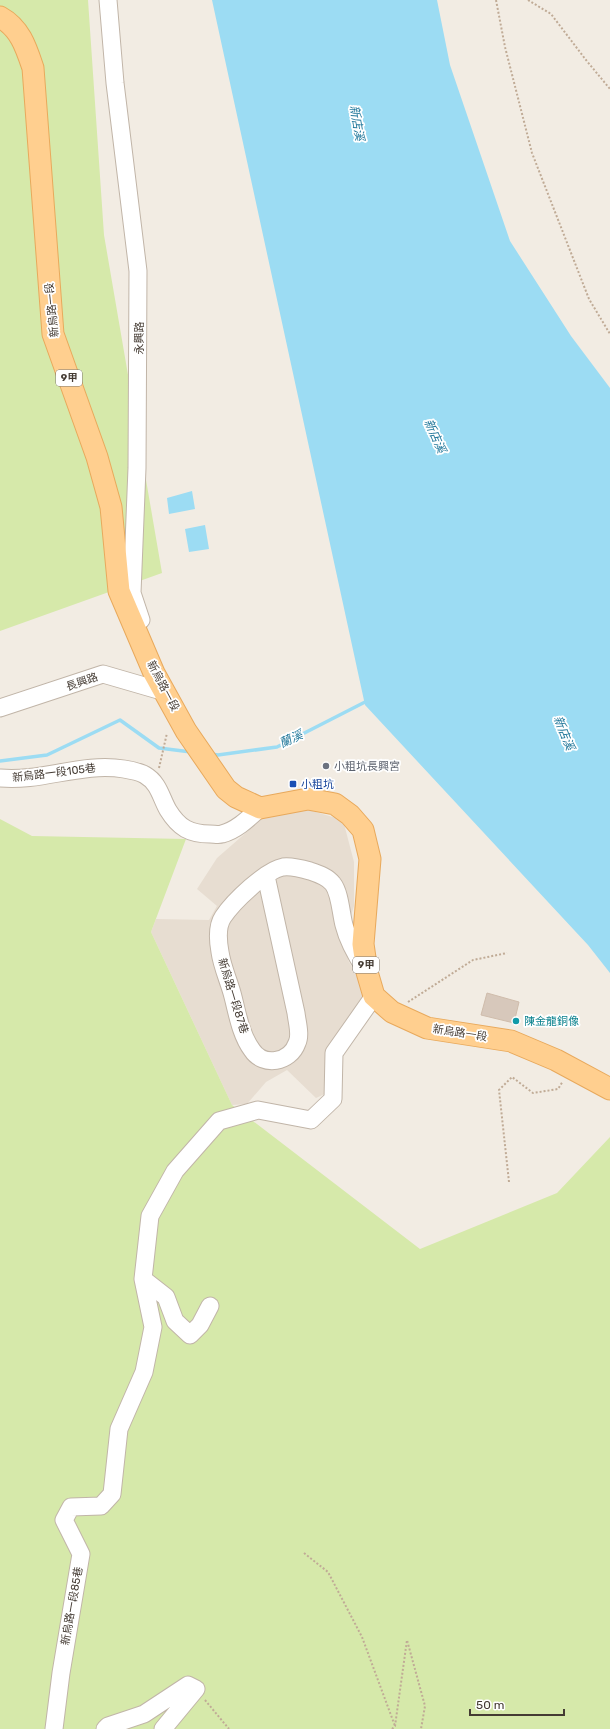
<svg xmlns="http://www.w3.org/2000/svg" width="610" height="1729" viewBox="0 0 610 1729" font-family="Rubik,'Noto Sans TC',sans-serif">
	<style>
		.residential { fill: #e7ddd1 }
		.green { fill: #d6e9aa }
		.water { fill: #9cdcf3 }
		.lines { fill: none; stroke-linecap: round; stroke-linejoin: round }
		.stream { stroke: #9cdcf3; stroke-width: 3.5 }
		.building { fill: #d7c8bb; stroke: #cfbcab }
		.minor-casing { stroke: #c1b5a8; stroke-width: 19 }
		.major-casing { stroke: #e8a95c; stroke-width: 23 }
		.path { stroke: #c0ab96; stroke-width: 2; stroke-dasharray: 2 2; stroke-linecap: butt }
		.minor { stroke: #fff; stroke-width: 17 }
		.major { stroke: #ffcf8f; stroke-width: 21 }
		.worship-dot { fill: #6b7280; stroke: #fff; stroke-width: 1.5 }
		.transit-dot { fill: #1a4fb4; stroke: #fff; stroke-width: 1.5 }
		.culture-dot { fill: #0f9aa8; stroke: #fff; stroke-width: 1.5 }
		.labels { text-anchor: middle; dominant-baseline: central; stroke-width: 3.5; stroke-linejoin: round; paint-order: stroke }
		.shield { fill: #fff; stroke: #7c7670; stroke-width: 1 }
		.shield-label { font-size: 10px; font-weight: bold; fill: #443b33 }
		.street-label { font-size: 11px; fill: #443b33; stroke: #fff }
		.worship-label { font-size: 11px; fill: #5b616d; stroke: #fff; text-anchor: start }
		.transit-label { font-size: 11px; fill: #164399; stroke: #fff; text-anchor: start }
		.culture-label { font-size: 11px; fill: #0d838f; stroke: #fff; text-anchor: start }
		.water-label { font-size: 12px; font-style: italic; fill: #257a9c; stroke: #fff }
	</style>
	<rect width="100%" height="100%" fill="#f2ece3"/>
	<path class="residential" d="M302,808L343,820L354,862V906L346,931L348,960L366,994L340,1028L328,1056L327,1093L316,1098L287,1070L266,1082L247,1104L232,1105L151,932L156,919L209,920L217,906L197,889L217,858L263,818Z"/>
	<path class="green" d="M0,0H88L104,235L162,573L0,631Z
		M0,819L32,836L186,839L151,932L232,1105L420,1249L557,1193L610,1137V1729H0Z"/>
	<path class="water" d="M212,0H437L450,65L510,241L571,336L610,388V973L588,945L365,705Z
		M192,491L195,509L169,514L167,498Z
		M205,525L209,549L189,552L185,529Z"/>
	<g class="lines">
		<path class="stream" d="M211,754L218,755L277,747L367,701
			M0,761L47,755L120,720L159,748L191,752"/>
	</g>
	<path class="building" d="M487,993L519,1002L514,1023L481,1015Z"/>
	<g class="lines">
		<defs>
			<path id="minor" d="M108,0L115,83L138,271L137,468L132,593L141,620
				M0,708L103,674L165,692
				M0,778C42,782 82,762 124,769C130,770 140,772 145,775C159,783 161,798 168,810C179,828 190,834 210,834C214,834 219,835 222,834C237,830 249,818 260,808
				M266,876L296,1013C297,1022 301,1035 297,1043C290,1063 263,1067 252,1050C240,1034 237,1011 232,993C228,979 222,966 220,952C218,941 217,926 223,917C233,902 266,870 283,867C291,866 303,869 310,871C319,874 328,877 333,884C340,893 341,914 344,925C348,941 356,955 365,969
				M143,1279L166,1297L175,1321L190,1335L200,1325L210,1306
				M54,1729L61,1673L81,1554L64,1520L71,1507L101,1506L112,1494L119,1429L144,1372L153,1327L143,1279L150,1216L175,1171L219,1121L258,1110L311,1120L333,1099L334,1053L374,996
				M105,1729L108,1726L144,1714L188,1685L196,1689L163,1729"/>
			<path id="major" d="M0,17C20,28 26,47 33,68L53,334L97,457L111,507L119,591L154,673L186,731L226,789L236,797L260,808L308,799L335,804L350,815L363,830L370,859L363,944L367,972L374,996L392,1012L427,1028L511,1041L556,1060L610,1089"/>
		</defs>
		<use href="#minor" class="minor-casing"/>
		<use href="#major" class="major-casing"/>
		<path class="path" d="M496,0L505,47L532,153L589,299L610,334
			M528,0L551,14L586,60L610,89
			M159,768L167,733
			M408,1002L473,960L507,953
			M509,1182L499,1090L512,1077L533,1093L558,1089L563,1081
			M304,1553L328,1572L362,1637L395,1726
			M205,1700L229,1729
			M392,1729L395,1726L407,1640L425,1706L421,1729"/>
		<use href="#minor" class="minor"/>
		<use href="#major" class="major"/>
	</g>
	<circle class="worship-dot" cx="326" cy="766" r="4"/>
	<rect class="transit-dot" x="289" y="780" width="8" height="8" rx="2"/>
	<circle class="culture-dot" cx="516" cy="1021" r="4"/>
	<g class="labels">
		<g class="shield">
			<rect x="56" y="370" width="26" height="16" rx="3"/>
			<rect x="353" y="957" width="26" height="16" rx="3"/>
		</g>
		<g class="shield-label">
			<text x="69" y="378">9甲</text>
			<text x="366" y="965">9甲</text>
		</g>
		<g class="street-label">
			<text transform="translate(52 310) rotate(-96)">新烏路一段</text>
			<text transform="translate(139 338) rotate(-90)">永興路</text>
			<text transform="translate(82 682) rotate(-19)">長興路</text>
			<text transform="translate(163 686) rotate(62)">新烏路一段</text>
			<text transform="translate(54 773) rotate(-7)">新烏路一段105巷</text>
			<text transform="translate(233 996) rotate(73)">新烏路一段87巷</text>
			<text transform="translate(460 1033) rotate(9)">新烏路一段</text>
			<text transform="translate(72 1606) rotate(-80)">新烏路一段85巷</text>
		</g>
		<g class="worship-label">
			<text x="334" y="766">小粗坑長興宮</text>
		</g>
		<g class="transit-label">
			<text x="301" y="784">小粗坑</text>
		</g>
		<g class="culture-label">
			<text x="524" y="1021">陳金龍銅像</text>
		</g>
		<g class="water-label">
			<text transform="translate(357 123) rotate(80)">新店溪</text>
			<text transform="translate(435 436) rotate(66)">新店溪</text>
			<text transform="translate(564 733) rotate(68)">新店溪</text>
			<text transform="translate(291 739) rotate(-25)">蘭溪</text>
		</g>
	</g>
	<path d="M470 1709v6h94v-6" fill="none" stroke="#443b33" stroke-width="2"/>
	<text x="476" y="1709" font-size="12" fill="#443b33" stroke="#ffffff" stroke-width="3" paint-order="stroke">50 m</text>
</svg>
